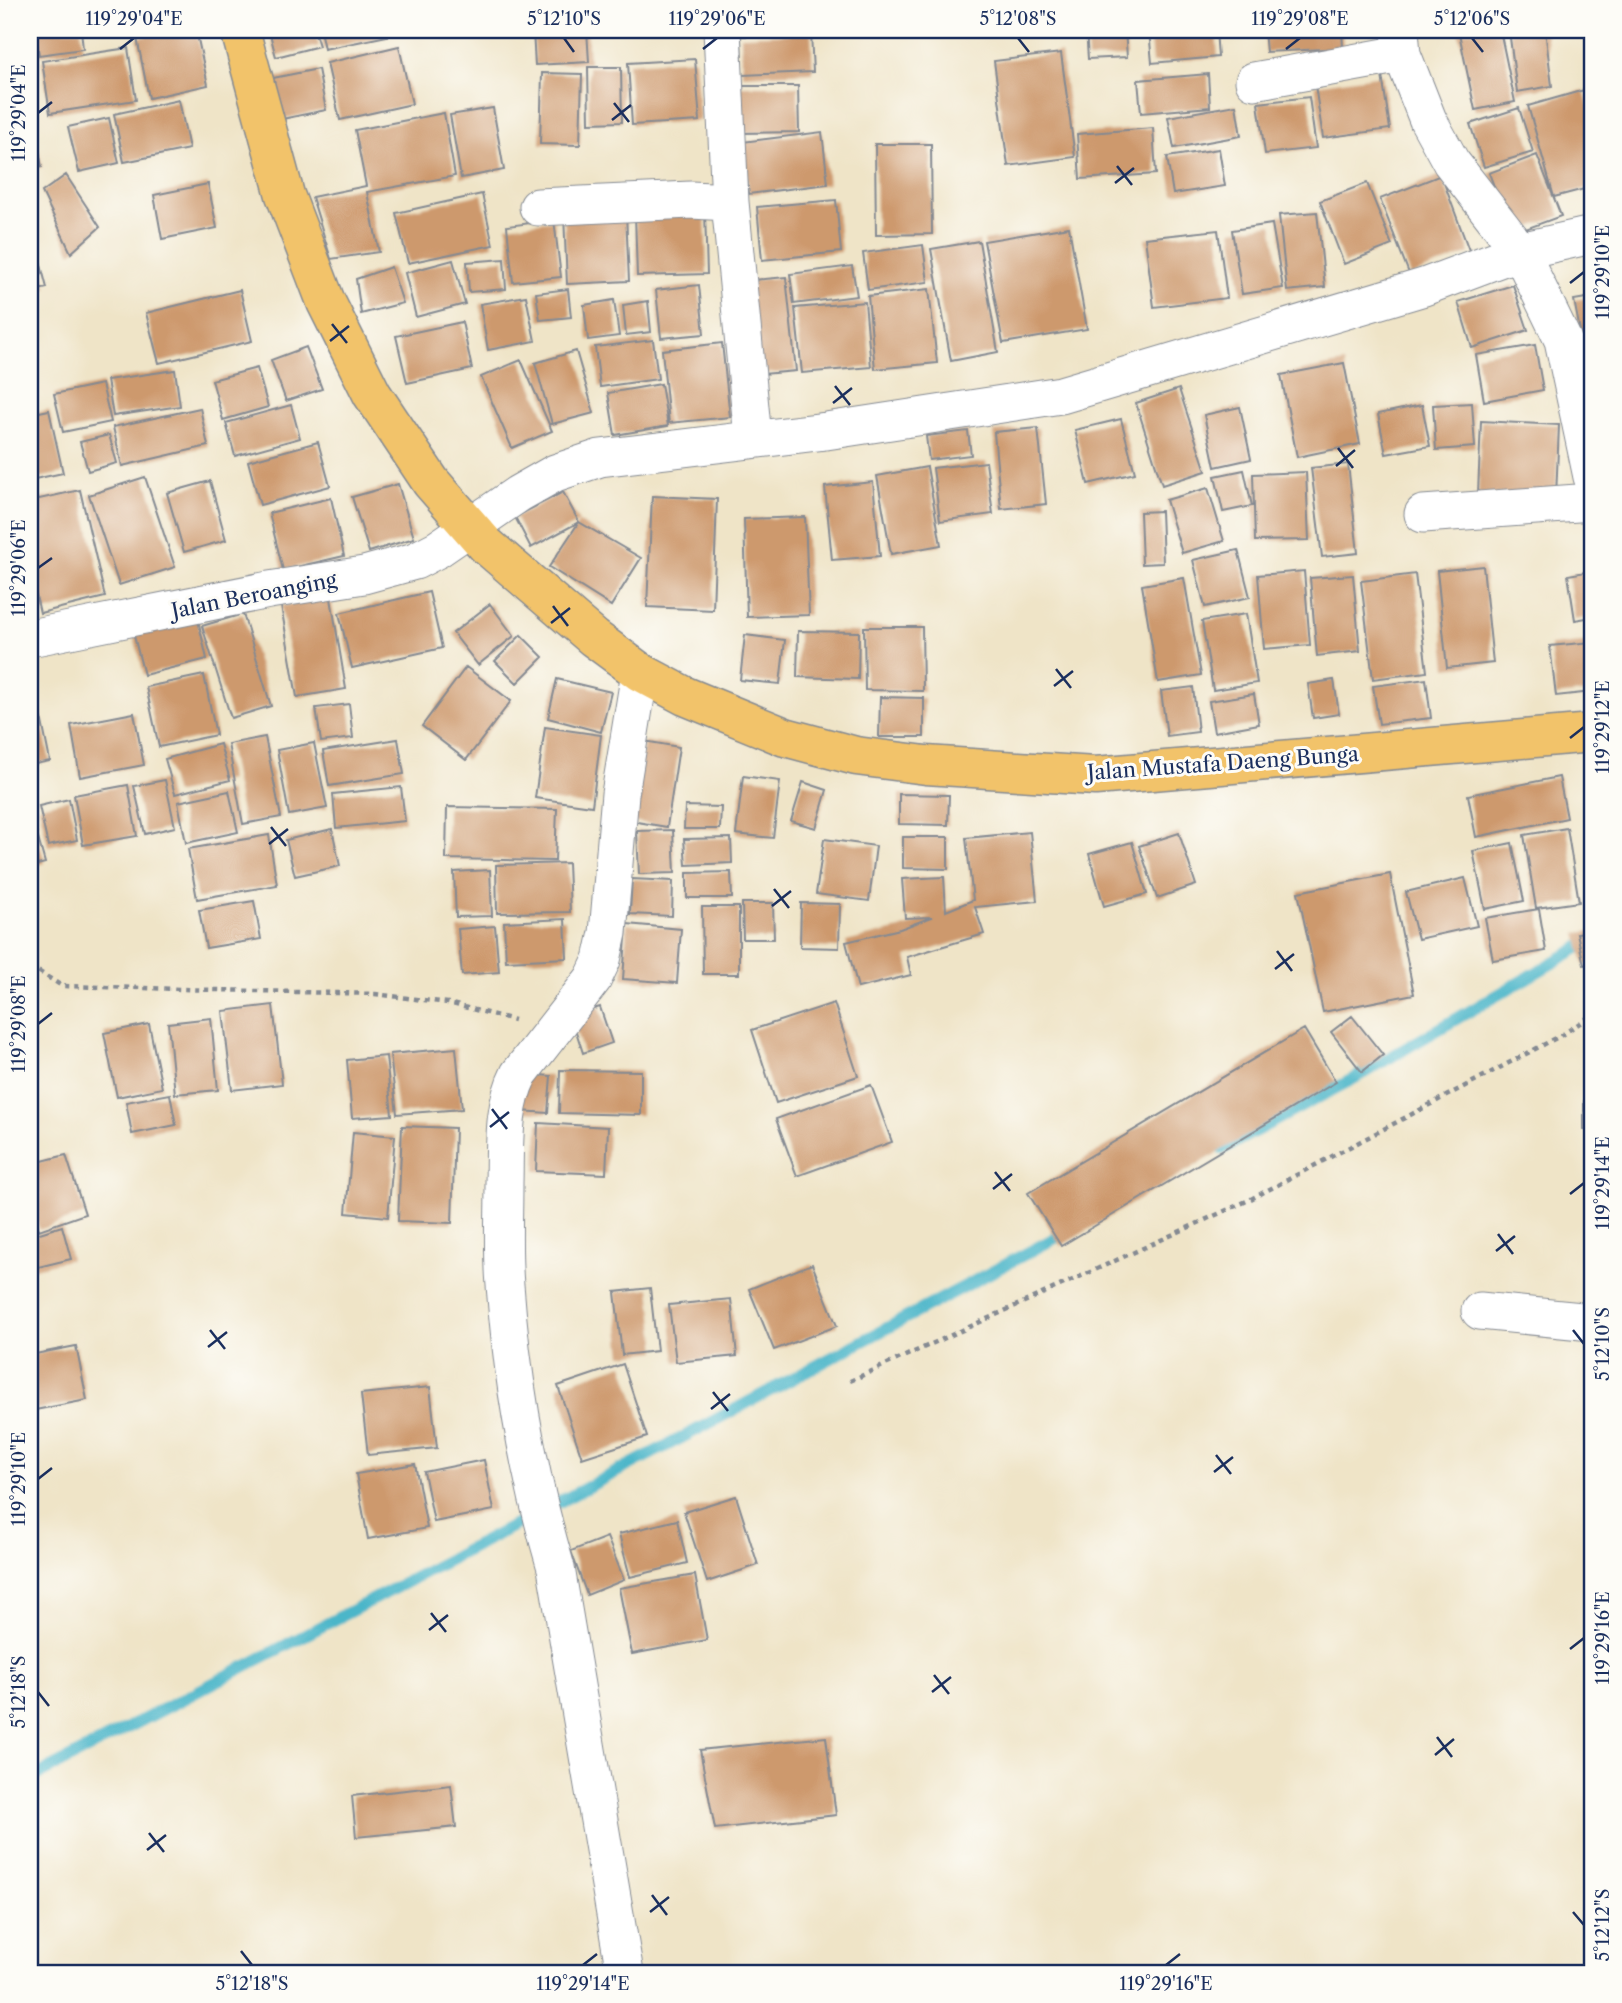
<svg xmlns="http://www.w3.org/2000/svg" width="1622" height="2003" viewBox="0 0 1622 2003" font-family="'Libre Caslon Text',serif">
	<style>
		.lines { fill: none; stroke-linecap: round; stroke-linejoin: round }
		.stream { stroke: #4cb6c9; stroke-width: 12 }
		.building { fill: #cd996d }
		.minor-casing { stroke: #858a92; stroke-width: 39 }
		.primary-casing { stroke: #858a92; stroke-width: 41 }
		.path { stroke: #858a92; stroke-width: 4.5; stroke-dasharray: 5 5; stroke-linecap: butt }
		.minor { stroke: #fff; stroke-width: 37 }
		.primary { stroke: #f2c36a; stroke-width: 38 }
		.ticks { fill: none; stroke: #1b2f5e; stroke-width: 2.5 }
		.labels { text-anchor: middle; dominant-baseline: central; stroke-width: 6; stroke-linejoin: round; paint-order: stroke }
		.street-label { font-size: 21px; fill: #1b2f5e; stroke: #fdfcf7 }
		.neatline { fill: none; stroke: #1b2f5e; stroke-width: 2.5 }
		.ticks-label { font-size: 18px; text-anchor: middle; fill: #1b2f5e }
	</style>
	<rect width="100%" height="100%" fill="#fdfcf7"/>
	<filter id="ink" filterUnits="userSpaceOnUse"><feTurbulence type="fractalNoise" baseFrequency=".0143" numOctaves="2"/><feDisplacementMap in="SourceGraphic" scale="14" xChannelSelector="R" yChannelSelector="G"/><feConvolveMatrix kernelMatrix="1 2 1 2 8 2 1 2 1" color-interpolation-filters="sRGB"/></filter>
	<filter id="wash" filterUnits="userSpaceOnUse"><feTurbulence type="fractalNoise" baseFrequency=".00686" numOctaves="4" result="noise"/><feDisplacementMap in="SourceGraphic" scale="28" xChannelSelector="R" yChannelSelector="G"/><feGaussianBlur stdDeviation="1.57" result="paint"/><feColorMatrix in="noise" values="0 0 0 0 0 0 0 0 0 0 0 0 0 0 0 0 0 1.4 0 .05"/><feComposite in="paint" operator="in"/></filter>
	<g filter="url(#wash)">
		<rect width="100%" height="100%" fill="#efe4c7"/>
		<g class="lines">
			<path class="stream" d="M1222,1149L1353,1079L1592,940
				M30,1779L689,1434L1070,1230"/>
		</g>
		<g id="blocks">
			<path class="building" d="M35,30H81L83,49L39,55Z
				M178,30H196L208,85L149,98L137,38Z
				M269,30H314L319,46L276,57Z
				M320,30H386L387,36L324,49Z
				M587,30L589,62L535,65L533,31Z
				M1086,30H1125L1127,57L1088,59Z
				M1149,30H1216L1218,57L1152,63Z
				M1264,30H1342L1343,48L1266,52Z
				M1476,30H1500L1515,102L1475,110L1459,33Z
				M1509,30H1545L1552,86L1517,92Z
				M811,33L813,72L742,75L741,36Z
				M399,46L412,104L340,120L327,63Z
				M128,48L136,100L50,113L42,61Z
				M1061,53L1075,157L1008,166L994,61Z
				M695,59L700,121L632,125L628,63Z
				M588,67H621L622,122L589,123Z
				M318,69L326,110L282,119L273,78Z
				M542,73L582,74L580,145L540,144Z
				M1208,74L1210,107L1141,113L1138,80Z
				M1382,75L1390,129L1323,138L1315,85Z
				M737,86H798L799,132L739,133Z
				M1584,90L1592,118V187L1554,197L1528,106Z
				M1309,97L1316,148L1265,154L1258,103Z
				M179,100L189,149L124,162L114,114Z
				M1236,105L1241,136L1174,148L1168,117Z
				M30,106L42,167L30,170Z
				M493,108L504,170L461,178L450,115Z
				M1519,108L1533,152L1484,167L1470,124Z
				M444,113L455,176L367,192L379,252L331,259L312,197L366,186L355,130Z
				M109,118L119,163L79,172L68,127Z
				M1153,128L1156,174L1080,179L1077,134Z
				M822,132L828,184L749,194L742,142Z
				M875,144H931L932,234L876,235Z
				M1219,149L1225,186L1173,194L1167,157Z
				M1537,155L1561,216L1512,234L1489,173Z
				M66,175L100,227L71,253L42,192Z
				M1441,175L1470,253L1410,276L1380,199Z
				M1367,183L1392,245L1344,264L1320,201Z
				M208,184L217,228L162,239L154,195Z
				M482,194L493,245L408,263L396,213Z
				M836,200L841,252L762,260L757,207Z
				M705,212L707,274L637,276L635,214Z
				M1317,212L1325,287L1287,291L1279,215Z
				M626,213L629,281L567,284L564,215Z
				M30,218L35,233L30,235Z
				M554,220L561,277L513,282L507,226Z
				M1272,224L1283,288L1242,294L1232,230Z
				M1069,227L1087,329L1003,343L984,241Z
				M1218,230L1227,298L1154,307L1145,238Z
				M979,241L998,352L951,361L931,249Z
				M923,245L928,282L868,290L863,253Z
				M37,250L47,288L30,292V252Z
				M504,259L506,289L469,292L467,262Z
				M453,260L465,304L416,317L405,273Z
				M852,266L857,296L794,304L790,274Z
				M391,267L403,303L361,314L356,279Z
				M786,277L796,371L752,375L742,281Z
				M699,285L704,334L661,338L656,290Z
				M1513,285L1528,330L1472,348L1458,302Z
				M568,289L571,317L540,320L536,293Z
				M929,289L937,363L875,369L868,296Z
				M240,290L252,341L159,363L146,313Z
				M526,296L535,341L488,350L480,304Z
				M1592,297V338L1582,341L1574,300Z
				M614,300L619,336L588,340L584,305Z
				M648,301L651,332L626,335L623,305Z
				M865,302L871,367L802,373L795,308Z
				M462,322L472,369L407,383L396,336Z
				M653,340L658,379L600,387L595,347Z
				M722,343L730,417L669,423L662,350Z
				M1535,345L1543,390L1484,401L1476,355Z
				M306,347L322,389L286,401L271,360Z
				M576,351L594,413L552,424L535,363Z
				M521,360L552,431L512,448L481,377Z
				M1344,363L1360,444L1297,457L1281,375Z
				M257,368L268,407L223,420L212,380Z
				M175,370L180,406L113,416L107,380Z
				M102,384L111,422L63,432L54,394Z
				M661,384L668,426L615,435L608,393Z
				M1179,389L1206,471L1162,485L1136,403Z
				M1472,403L1475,447L1436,450L1433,405Z
				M291,405L300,438L235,456L226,423Z
				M1422,405L1430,446L1386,454L1378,414Z
				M1240,407L1251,459L1215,467L1204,415Z
				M200,408L208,446L122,466L113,427Z
				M49,410L63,473L30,480V414Z
				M1121,419L1135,473L1088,484L1075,430Z
				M1481,421L1559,425L1556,497L1478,494Z
				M1038,428L1046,504L1001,509L994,432Z
				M968,431L971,455L929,460L926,436Z
				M109,435L117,463L88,471L80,442Z
				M318,442L330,486L260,505L248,461Z
				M986,462L993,514L940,521L933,468Z
				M1348,464L1358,553L1322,557L1311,468Z
				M927,467L941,545L891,554L877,476Z
				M1244,470L1252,506L1223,512L1215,476Z
				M1306,472L1309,540L1255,541L1253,474Z
				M145,477L175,567L119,585L89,495Z
				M210,481L226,540L184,552L167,493Z
				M873,482L880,556L832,560L825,487Z
				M398,484L414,538L369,552L352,497Z
				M1208,488L1224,541L1182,553L1166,500Z
				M80,490L105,597L40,613L30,570V501Z
				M563,492L579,522L641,558L611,606L549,567L579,522L531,548L515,517Z
				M652,496L717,499L713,610L647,607Z
				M331,498L344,556L283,570L269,513Z
				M1161,511L1163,563L1142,564L1140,512Z
				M805,517L809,615L747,617L744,519Z
				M1238,550L1250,597L1205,607L1193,560Z
				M1483,566L1493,663L1447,668L1437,571Z
				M1304,571L1310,645L1264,649L1258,575Z
				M1592,571V617L1575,620L1568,575Z
				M1415,574L1427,672L1373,679L1361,581Z
				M1353,575L1360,651L1317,656L1310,578Z
				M1184,578L1201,675L1158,682L1142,585Z
				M429,592L442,648L352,668L339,613Z
				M331,598L346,689L297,697L281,606Z
				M490,604L514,636L478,665L453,633Z
				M243,614L271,706L231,718L202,626Z
				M1246,614L1257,683L1213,690L1202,621Z
				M197,616L207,659L144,675L133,632Z
				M864,627H922L923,691L865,690Z
				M798,631L859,632L858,679L797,677Z
				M521,635L543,657L517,683L495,661Z
				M745,635L785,640L780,684L740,680Z
				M1592,642V692L1556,696L1550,646Z
				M30,667L36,688L30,690Z
				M466,667L511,701L466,760L422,726Z
				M204,675L216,735L159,747L146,687Z
				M557,679L611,692L601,732L548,718Z
				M1426,679L1431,718L1379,724L1373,686Z
				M1334,680L1339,714L1313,718L1308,684Z
				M1193,687L1198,732L1167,736L1161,691Z
				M1254,694L1259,724L1214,732L1209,701Z
				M880,697L924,698V737H879Z
				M349,704L353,738L321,742L316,708Z
				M39,707L50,761L30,765V709Z
				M134,713L144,765L80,777L71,725Z
				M545,727L601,735L592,806L535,798Z
				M265,737L281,817L243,824L228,744Z
				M398,739L404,774L329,786L323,751Z
				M644,741L679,747L667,827L631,821Z
				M314,743L327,808L289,815L277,750Z
				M220,744L230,780L175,794L165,759Z
				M743,776L780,781L773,838L736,834Z
				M1559,777L1567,818L1476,837L1468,795Z
				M165,780L175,827L145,834L134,786Z
				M803,782L827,790L816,828L791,821Z
				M128,785L137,836L83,845L74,795Z
				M401,787L405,821L336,828L333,794Z
				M229,791L238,832L186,843L178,802Z
				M899,794L949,795L948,825L899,824Z
				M69,799L77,840L48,846L39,806Z
				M685,806L721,807L720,829H684Z
				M447,807L557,809L555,861L446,859Z
				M30,810L45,863L30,867Z
				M1567,828L1579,902L1536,908L1524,835Z
				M332,829L340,866L295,876L286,840Z
				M673,830L675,873L639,874L637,831Z
				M1030,832L1037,901L975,907L984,934L907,957L911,975L858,988L846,942L900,929L932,917L905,918L902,879L944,877L946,911L973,900L966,838Z
				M1179,833L1196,885L1157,898L1139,846Z
				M269,835L277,885L197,899L188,849Z
				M903,837H948V869L903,868Z
				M731,838L732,863L686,865L684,839Z
				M824,839L876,846L869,901L816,894Z
				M1132,842L1147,894L1104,906L1089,854Z
				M1512,843L1524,901L1485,909L1473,851Z
				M568,863L570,912L497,913L496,865Z
				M490,870L492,916L456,917L454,872Z
				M731,872L732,898H687V873Z
				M1390,874L1414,994L1323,1012L1298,892Z
				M1465,878L1477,926L1418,939L1406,892Z
				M632,879L673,881L672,916L630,914Z
				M254,901L261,939L206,948L199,910Z
				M742,903H773L774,939H743Z
				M801,903L840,904L839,948L800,947Z
				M702,907H739V974H703Z
				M1539,909L1546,951L1493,960L1485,918Z
				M565,919L567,958L506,961L504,922Z
				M627,924L681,929L677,983L623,979Z
				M495,926L499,972L462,975L458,929Z
				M1592,931V964L1584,965L1577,933Z
				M834,1003L858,1076L776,1103L752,1030Z
				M273,1005L282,1084L232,1090L223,1011Z
				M600,1007L612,1043L583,1053L571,1016Z
				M1352,1016L1383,1055L1362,1072L1331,1032Z
				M211,1018L218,1090L175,1094L168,1023Z
				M149,1024L162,1088L117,1097L104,1033Z
				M1304,1029L1336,1082L1061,1246L1028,1193Z
				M456,1048L462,1109L397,1114L390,1054Z
				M386,1056L392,1115L352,1118L347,1060Z
				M560,1070L641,1071V1115L559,1113Z
				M524,1074L551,1076L548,1113L521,1111Z
				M871,1085L892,1142L797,1176L776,1119Z
				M170,1094L176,1125L132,1134L126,1102Z
				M1584,1101H1592V1130H1584Z
				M538,1123L608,1127L606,1174L536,1171Z
				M402,1126L455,1128L452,1223L398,1221Z
				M353,1132L395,1136L388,1217L346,1213Z
				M66,1155L85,1214L39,1230L30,1196V1164Z
				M62,1226L71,1259L30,1269V1236Z
				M812,1264L837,1326L774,1350L749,1289Z
				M650,1288L657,1351L622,1355L615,1292Z
				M731,1299L737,1356L676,1362L669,1305Z
				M76,1346L87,1400L30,1411V1355Z
				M623,1364L647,1437L582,1458L558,1386Z
				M430,1387L437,1448L368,1455L361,1394Z
				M484,1460L494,1510L434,1522L424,1472Z
				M415,1464L427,1528L368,1539L356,1474Z
				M736,1496L758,1565L707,1582L684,1512Z
				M677,1520L687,1563L630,1577L619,1534Z
				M607,1537L624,1580L587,1595L571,1551Z
				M695,1575L707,1640L632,1654L619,1588Z
				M826,1737L836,1815L715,1829L700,1750Z
				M451,1785L456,1827L356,1837L352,1796Z"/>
		</g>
	</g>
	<g filter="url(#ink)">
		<use href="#blocks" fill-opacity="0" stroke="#858a92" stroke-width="2"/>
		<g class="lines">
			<defs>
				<path id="minor" d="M1400,30L1402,54L1428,120L1451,162L1520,251L1563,340L1592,477
					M1254,81L1402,54
					M730,202L753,438
					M538,207L691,200L730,202L722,30
					M1423,514L1592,502
					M30,638L269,590L364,575L415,561L438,549L518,494L555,473L600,458L826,431L1061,395L1424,287L1520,251L1592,235
					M1480,1311L1592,1322
					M625,1973L556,1568C529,1476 512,1379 505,1285C502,1251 504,1217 504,1183C505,1147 502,1107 519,1074L593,979L602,960L608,933L620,794L640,672"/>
				<path id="primary" d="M240,30L285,195L326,302L372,394L431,482L486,545L594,638L640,672L685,696L785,737L856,756L926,765L1095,776L1592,733"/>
			</defs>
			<use href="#minor" class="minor-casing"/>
			<use href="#primary" class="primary-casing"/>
			<path class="path" d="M30,966L62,986L375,994L448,1003L514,1020
				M850,1381L1249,1200L1560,1036L1592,1015"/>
			<use href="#minor" class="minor"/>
			<use href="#primary" class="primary"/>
		</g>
	</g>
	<path class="ticks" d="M564,38L574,52M1018,38L1029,52M1472,38L1483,52M120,49L134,38M703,49L717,38M1286,49L1300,38M614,103L629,122M38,113L52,102M612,120L631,105M1117,166L1132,185M1115,183L1134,168M1570,283L1584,272M332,324L347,343M330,341L349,326M835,386L850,405M833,403L852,388M1338,448L1353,468M1336,466L1355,450M38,568L52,558M553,606L568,626M551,623L570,608M1056,669L1071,688M1054,686L1073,671M1570,738L1584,727M271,827L286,846M269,844L288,829M774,889L789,908M772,906L791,891M1277,951L1292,971M1275,969L1294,954M38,1024L52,1013M492,1109L507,1129M490,1127L509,1112M995,1172L1010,1191M993,1189L1012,1174M1570,1194L1584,1183M1498,1234L1513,1254M1496,1251L1515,1236M210,1330L225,1349M1573,1330L1584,1344M208,1347L227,1332M713,1392L728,1411M711,1409L730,1394M1216,1455L1231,1474M1214,1472L1233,1457M38,1479L52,1468M431,1613L446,1632M429,1630L448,1615M1570,1649L1584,1638M934,1675L949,1694M38,1692L49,1706M932,1692L951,1677M1437,1737L1452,1757M1435,1755L1454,1739M149,1833L164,1852M147,1850L166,1835M652,1895L667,1915M650,1912L669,1897M1573,1912L1584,1925M241,1951L252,1965M583,1965L597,1954M1166,1965L1180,1954"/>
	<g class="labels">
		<g class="street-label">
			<text transform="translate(254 595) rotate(-11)">Jalan Beroanging</text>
			<text transform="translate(1223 763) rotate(-4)">Jalan Mustafa Daeng Bunga</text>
		</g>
	</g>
	<rect width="1622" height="2003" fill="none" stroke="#fdfcf7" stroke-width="77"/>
	<rect x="38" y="38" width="1546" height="1927" class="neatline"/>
	<g class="ticks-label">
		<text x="134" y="25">119°29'04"E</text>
		<text x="564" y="25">5°12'10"S</text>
		<text x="717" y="25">119°29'06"E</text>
		<text x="1018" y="25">5°12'08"S</text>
		<text x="1300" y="25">119°29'08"E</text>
		<text x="1472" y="25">5°12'06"S</text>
		<text transform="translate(19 113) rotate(-90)" y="6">119°29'04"E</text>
		<text transform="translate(1603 272) rotate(-90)" y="6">119°29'10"E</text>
		<text transform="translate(19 568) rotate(-90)" y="6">119°29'06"E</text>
		<text transform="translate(1603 727) rotate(-90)" y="6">119°29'12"E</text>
		<text transform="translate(19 1024) rotate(-90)" y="6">119°29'08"E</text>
		<text transform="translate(1603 1183) rotate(-90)" y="6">119°29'14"E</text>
		<text transform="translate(1603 1344) rotate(-90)" y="6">5°12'10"S</text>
		<text transform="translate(19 1479) rotate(-90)" y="6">119°29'10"E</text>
		<text transform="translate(1603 1638) rotate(-90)" y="6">119°29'16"E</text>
		<text transform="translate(19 1692) rotate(-90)" y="6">5°12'18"S</text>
		<text transform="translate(1603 1925) rotate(-90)" y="6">5°12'12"S</text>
		<text x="252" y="1990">5°12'18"S</text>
		<text x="583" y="1990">119°29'14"E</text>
		<text x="1166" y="1990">119°29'16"E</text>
	</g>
</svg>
